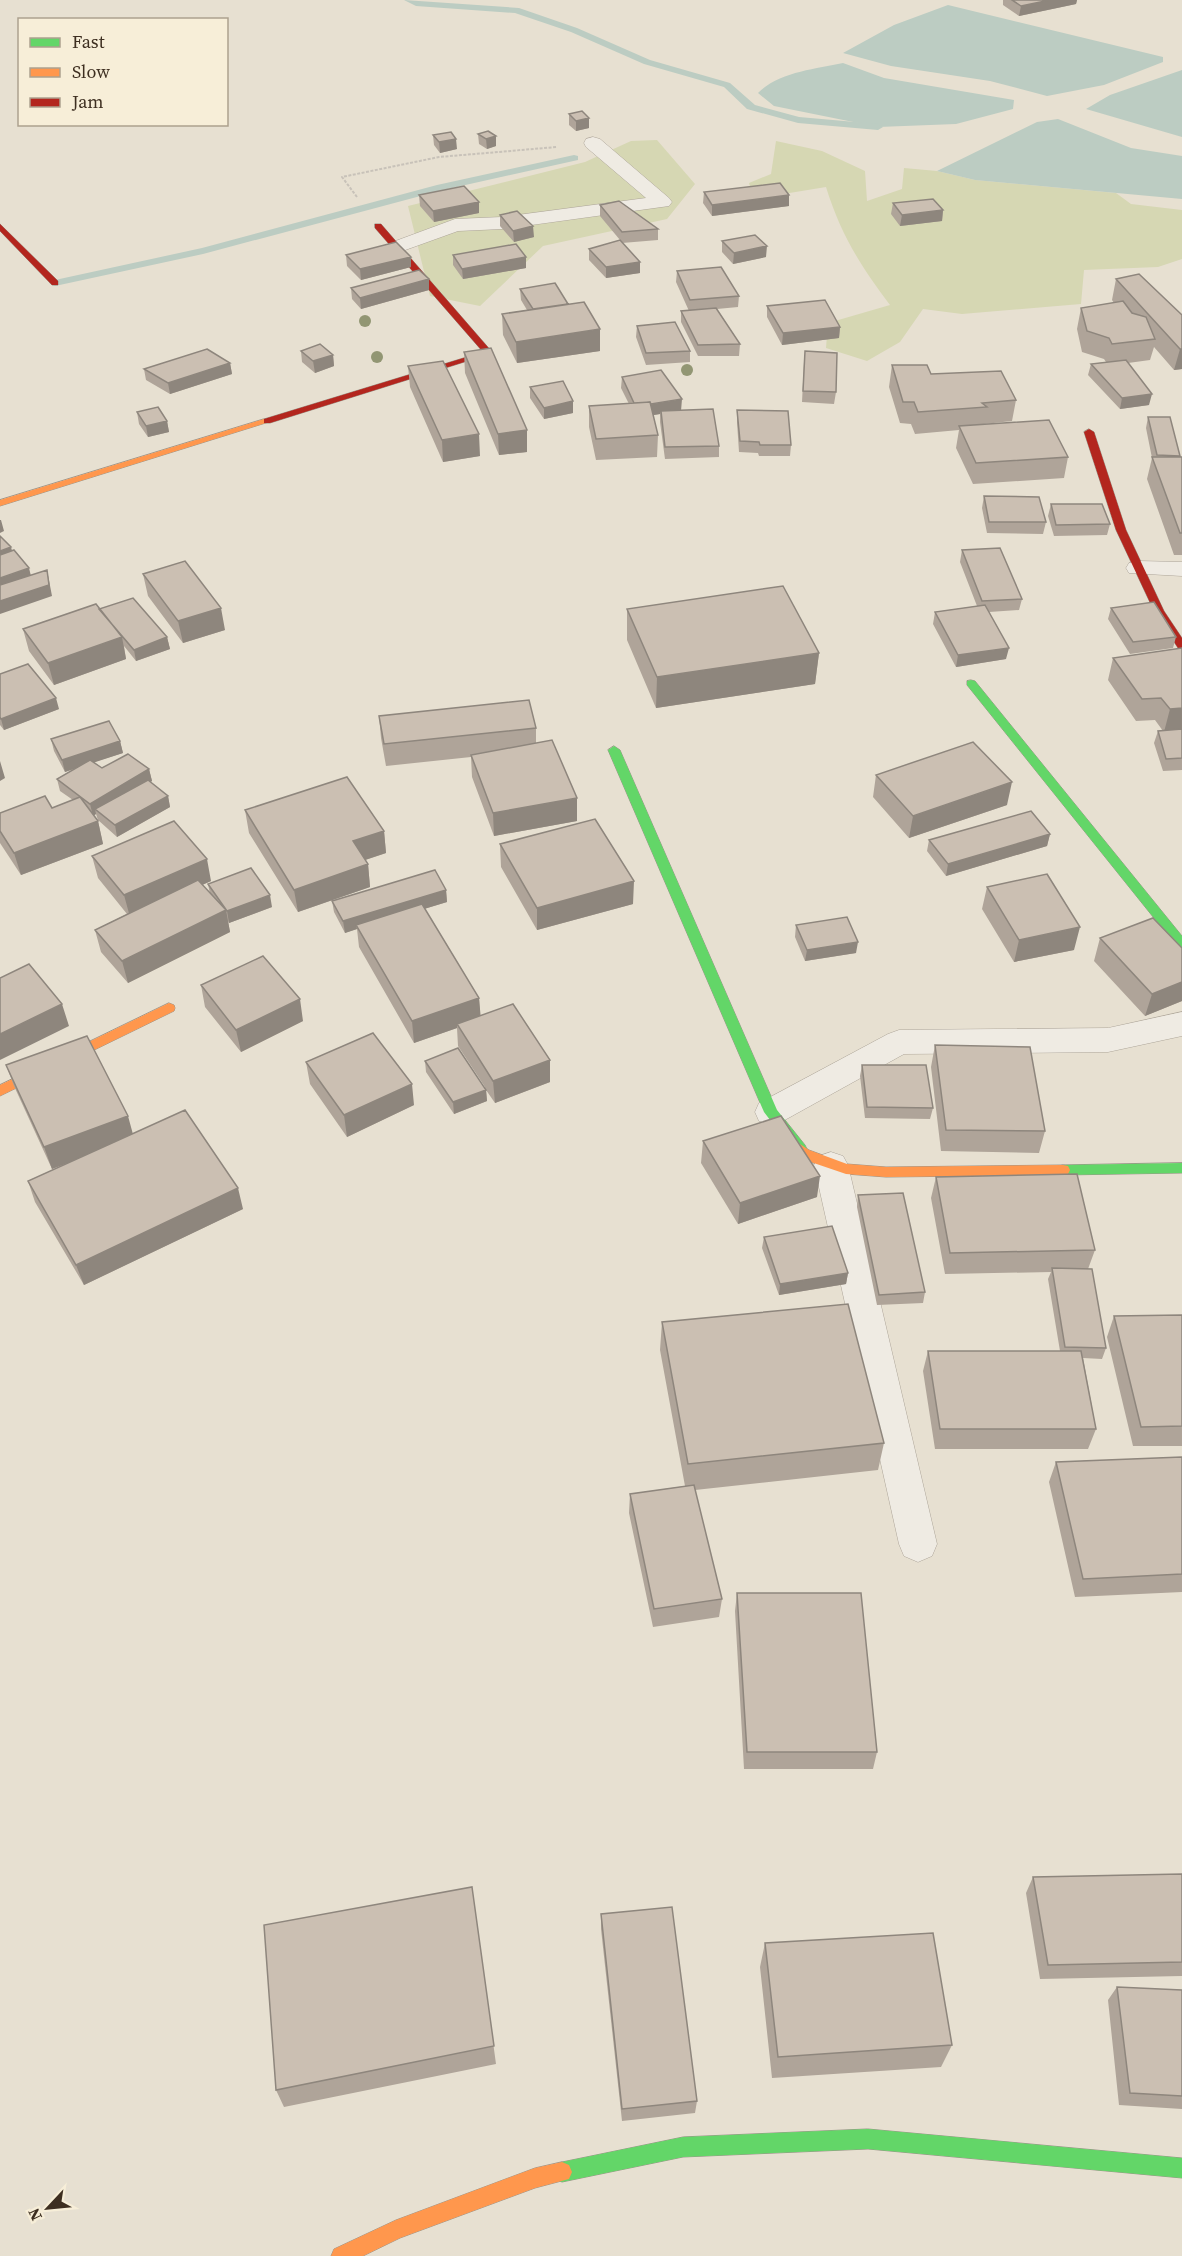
<svg xmlns="http://www.w3.org/2000/svg" width="1182" height="2256" viewBox="0 0 1182 2256" font-family="'Source Serif 4',serif">
	<style>
		.green { fill: #d6d7b3 }
		.water { fill: #bcccc2 }
		.lines { fill: none; stroke-linecap: round; stroke-linejoin: round }
		.stream { fill: #bcccc2; fill-rule: evenodd }
		.street-casing { stroke: #ada599; stroke-width: 1 }
		.fast-casing { stroke: #9c958a; stroke-width: 1 }
		.slow-casing { stroke: #9c958a; stroke-width: 1 }
		.jam-casing { stroke: #9c958a; stroke-width: 1 }
		.path { stroke: #c8c2b9; stroke-width: 2; stroke-dasharray: 3 1.5; stroke-linecap: butt }
		.street { fill: #efebe3; fill-rule: evenodd }
		.fast { fill: #63d668; fill-rule: evenodd }
		.slow { fill: #ff974d; fill-rule: evenodd }
		.jam { fill: #b3261e; fill-rule: evenodd }
		.tree { fill: #929673 }
		.wall { fill: #afa499 }
		.shaded-wall { fill: #8e867d }
		.building { fill: #cbbfb2; stroke: #8e867d; stroke-width: 1.5 }
	</style>
	<rect width="100%" height="100%" fill="#e7e0d1"/>
	<path class="green" d="M657,140L695,184L667,219L543,246L480,306L430,296L408,206L585,162L631,141Z
		M776,141L822,151L865,171L867,201L902,189L904,168L937,171L975,180L1116,193L1131,204L1182,210V259L1158,267L1084,270L1081,304L962,314L923,309L900,342L867,361L826,348L828,323L890,305C860,265 841,235 826,187L753,199L749,183L771,174Z"/>
	<path class="water" d="M948,5L1163,57V62L1104,85L1047,96L990,81L891,66L843,53L894,25Z
		M843,63L884,78L1014,100L1013,109L956,124L878,127L774,106L758,93C779,72 815,69 843,63Z
		M1182,70V137L1086,109L1110,95Z
		M1058,119L1131,148L1182,156V199L975,180L937,171L1037,122Z"/>
	<g class="lines">
		<path class="stream" d="M404,0L519,8L577,28L650,60L730,83L755,105L799,117L878,124L883,127L878,130L798,123L747,109L724,87L644,64L571,32L515,13L416,6Z
			M574,155L578,156V160L443,190L203,254L55,286L49,283L55,280L202,248L437,185Z"/>
		<defs>
			<path id="street" d="M593,137L600,139L669,198L672,202L669,206L502,229L458,231L397,253L390,251L387,247L390,243L455,219L502,217L646,198L586,147L584,143L586,139Z
				M1138,561L1182,562V576L1129,573L1126,568L1129,563Z
				M1182,1012V1036L1108,1052L904,1054L783,1121L771,1124L759,1121L755,1112L759,1103L888,1034L899,1030L1108,1028Z
				M831,1152L843,1156L848,1165L937,1544L932,1556L918,1562L904,1556L899,1544L814,1165L819,1156Z"/>
			<path id="fast" d="M971,680L975,681L1182,936V949L1178,948L967,685V681Z
				M614,746L620,750L777,1110L805,1145L807,1149L805,1153H795L764,1112L608,750Z
				M1182,1163V1173L1063,1175L1058,1174L1056,1170L1058,1166L1063,1165Z
				M868,2129L1182,2158V2178L868,2149L683,2157L562,2182L555,2179L552,2172L555,2165L562,2162L683,2137Z"/>
			<path id="slow" d="M264,419L272,421L0,506V500Z
				M169,1003L174,1005L175,1008L174,1011L0,1096V1085Z
				M800,1144L809,1150L847,1164L886,1167L1063,1165L1068,1166L1070,1170L1068,1174L1063,1175L886,1177L846,1174L799,1158L793,1149L795,1145Z
				M562,2162L569,2165L572,2172L569,2179L535,2188L400,2238L363,2256H331L334,2249L396,2220L535,2168Z"/>
			<path id="jam" d="M0,224L58,281V285H52L0,231Z
				M375,224H381L493,353L270,423H264V419L483,352L375,228Z
				M1089,429L1094,432L1126,530L1164,611L1182,638V649L1178,648L1154,611L1116,530L1084,432Z"/>
		</defs>
		<use href="#street" class="street-casing"/>
		<use href="#fast" class="fast-casing"/>
		<use href="#slow" class="slow-casing"/>
		<use href="#jam" class="jam-casing"/>
		<path class="path" d="M357,197L342,177L439,157L557,147"/>
		<use href="#street" class="street"/>
		<use href="#fast" class="fast"/>
		<use href="#slow" class="slow"/>
		<use href="#jam" class="jam"/>
	</g>
	<g class="tree">
		<circle cx="365" cy="321" r="6"/>
		<circle cx="377" cy="357" r="6"/>
		<circle cx="687" cy="370" r="6"/>
	</g>
	<path class="wall" d="M1003,0H1077L1076,4L1019,16L1003,5Z
		M569,114L589,118V128L576,131L569,125Z
		M478,134L496,146L487,149L479,144Z
		M433,135L457,149L440,153L434,145Z
		M704,192L789,206L712,216L703,203Z
		M419,195L479,202V213L434,222L420,206Z
		M893,203L943,210L942,221L900,226L891,214Z
		M600,205L658,229V240L622,243L640,262V273L606,278L589,260V249L620,240L600,216Z
		M500,215L534,237L514,242L500,226Z
		M722,241L766,257L733,264L722,252Z
		M346,255L411,257V267L361,280L347,266Z
		M453,255L526,268L463,279L453,265Z
		M677,271L739,296L738,307L717,309L740,344L739,356H698L681,322V311H689L676,282Z
		M429,279V290L361,309L352,299L351,288Z
		M1116,279L1182,315V369L1174,370L1154,347L1150,360L1128,363L1149,405L1120,409L1088,375L1091,364L1106,362L1104,359L1082,352L1077,329L1081,308L1114,303L1112,300Z
		M520,289L568,304L600,351L517,363L503,335L502,314L527,310L521,300Z
		M767,306L840,327L839,338L782,345L767,317Z
		M637,326L690,351V362L646,365L636,337Z
		M301,351L333,355L334,366L315,373L302,362Z
		M464,352L527,430V452L499,455L465,373Z
		M804,362L836,392L834,404L802,402Z
		M230,363L232,374L170,394L146,380L144,369Z
		M892,365L931,374L1016,400L1012,421L984,424L1068,457L1064,478L973,484L956,448L959,430L915,434L911,424L900,423L889,387Z
		M408,366L480,456L443,462L410,387Z
		M622,377L681,410L719,446V457L665,459L660,422V414L653,415L658,435L657,457L596,460L589,427V406L629,404L621,388Z
		M530,387L573,401V413L544,419L530,398Z
		M737,410L791,445L790,456H759L758,453L739,452L737,422Z
		M137,412L167,421L169,432L148,437L139,424Z
		M1148,417L1180,456V457H1182V555H1174L1147,479L1152,458L1146,428Z
		M984,496L1046,522L1043,534L987,533L982,508Z
		M1051,504L1110,524L1107,535L1054,536L1048,516Z
		M962,550L1022,599L1019,610L989,612L1006,659L956,667L933,624L935,612L977,606L960,562Z
		M143,574L225,630L183,643L148,596Z
		M1111,608L1176,637L1173,648L1130,654L1108,619Z
		M100,609L167,637L170,649L136,661L124,646L126,659L54,685L29,651L23,629Z
		M627,609L819,653L815,684L656,708L627,640Z
		M1182,648V770L1163,771L1154,743L1158,731H1163L1155,720L1136,721L1108,680L1113,658Z
		M0,674L59,709L4,730L0,725Z
		M379,716L536,728V743L577,821L494,836L472,777L471,757L386,766L381,738Z
		M51,739L120,741L123,753L94,762L102,768L149,769L152,781L150,782L168,796L170,807L117,837L98,820L96,814L93,816L98,821L103,844L21,875L0,843V813L52,808L73,800L60,791L57,779L75,768L65,772L54,751Z
		M876,775L1007,805L909,838L873,797Z
		M245,810L384,831L386,853L365,860L368,864L370,887L298,912L249,833Z
		M1050,834L1047,846L946,876L927,851L929,840Z
		M500,844L633,904L537,930L501,867Z
		M92,856L211,881L202,885L210,894L208,884L272,907L229,923L228,921L230,932L128,983L101,952L95,930L127,914L98,878Z
		M987,887L1074,950L1014,962L982,909Z
		M446,890L447,902L424,909L479,998L480,1015L550,1082L495,1103L486,1090L487,1101L454,1114L426,1072L425,1061L485,1087L458,1046L457,1028L414,1043L359,947L357,929L345,933L334,912L332,901Z
		M796,925L856,953L805,961L795,937Z
		M1100,938L1182,948V1001L1145,1016L1094,961Z
		M201,985L303,1021L241,1052L205,1007Z
		M935,1045L1045,1131L1039,1153L941,1151L931,1067Z
		M306,1062L414,1105L347,1137L310,1084Z
		M6,1065L133,1134L243,1209L84,1285L35,1202L28,1181L72,1161L52,1169L14,1086Z
		M862,1065L933,1108L930,1119L865,1118L860,1076Z
		M703,1141L817,1197L738,1224L701,1163Z
		M936,1177L1095,1250L1088,1269L1106,1348L1102,1359L1083,1358L1096,1429L1088,1449H935L923,1371L928,1351H1060L1048,1279L1051,1272L945,1274L931,1198Z
		M858,1195L925,1292L923,1303L877,1305L857,1207Z
		M764,1237L848,1273L846,1284L779,1295L762,1248Z
		M1182,1315V1446H1133L1107,1337L1114,1316Z
		M662,1322L884,1443L878,1470L695,1490L722,1599L719,1617L653,1627L629,1513L630,1494L685,1486L660,1350Z
		M1182,1457V1592L1075,1597L1049,1482L1056,1462Z
		M737,1593L877,1752L873,1769H744L735,1611Z
		M1182,1874V1976L1040,1979L1026,1893L1033,1877Z
		M472,1887L496,2064L284,2107L276,2090Z
		M601,1914L697,2101L695,2113L622,2121L601,1929Z
		M765,1943L952,2045L941,2067L772,2078L760,1967Z
		M1117,1987L1182,1990V2109L1119,2105L1108,2000Z"/>
	<path class="shaded-wall" d="M1050,0H1077L1076,4L1019,16L1021,6Z
		M589,118V128L576,131V121Z
		M496,136V146L487,149L486,139Z
		M456,139L457,149L440,153L439,142Z
		M789,195V206L712,216V205Z
		M479,202V213L434,222L433,211Z
		M943,210L942,221L900,226L902,215Z
		M533,226L534,237L514,242L513,231Z
		M767,246L766,257L733,264L734,253Z
		M411,257V267L361,280L360,269Z
		M526,257V268L463,279L462,269Z
		M640,262V273L606,278V267Z
		M429,279V290L361,309L360,298Z
		M840,327L839,338L782,345L783,333Z
		M600,329V351L517,363L516,342Z
		M1180,349H1182V369L1174,370Z
		M333,355L334,366L315,373L313,361Z
		M230,363L232,374L170,394L168,383Z
		M1152,394L1149,405L1120,409L1122,398Z
		M682,399L681,411H661L660,414L636,418V407Z
		M573,401V413L544,419V408Z
		M167,421L169,432L148,437L146,426Z
		M527,430V452L499,455L498,434Z
		M479,434L480,456L443,462L442,440Z
		M0,520H1L4,531L0,533Z
		M11,547L14,558L0,564V551Z
		M29,568L32,580L0,591V578Z
		M47,570L52,596L0,614V601Z
		M221,608L225,630L183,643L178,621Z
		M122,637L126,659L54,685L48,663Z
		M167,637L170,649L136,661L134,650Z
		M1009,648L1006,659L956,667L958,655Z
		M819,653L815,684L656,708L657,677Z
		M56,698L59,709L4,730L1,719Z
		M1182,708V729L1164,732L1170,709Z
		M120,741L123,753L65,772L62,760Z
		M0,761L5,778L0,781Z
		M149,769L152,781L99,812L95,809L96,814L93,816L90,804Z
		M1012,782L1007,805L909,838L913,816Z
		M168,796L170,807L117,837L115,825Z
		M577,798V821L494,836L493,813Z
		M98,821L103,844L21,875L14,853Z
		M384,831L386,853L356,863L353,841Z
		M1050,834L1047,846L946,876L948,864Z
		M207,859L211,881L130,917L124,895Z
		M368,864L370,887L298,912L294,890Z
		M634,881L633,904L537,930V908Z
		M446,890L447,902L358,929L356,925L357,929L345,933L343,921Z
		M270,895L272,907L229,923L227,911Z
		M226,910L230,932L128,983L122,961Z
		M1080,927L1074,950L1014,962L1019,940Z
		M858,942L856,953L805,961L807,950Z
		M1182,982V1001L1145,1016L1152,994Z
		M479,998L481,1020L457,1024V1028L414,1043L412,1021Z
		M300,999L303,1021L241,1052L236,1030Z
		M62,1004L69,1026L0,1060V1034Z
		M550,1060V1082L495,1103L493,1081Z
		M412,1084L414,1105L347,1137L344,1115Z
		M486,1090L487,1101L454,1114L453,1102Z
		M128,1116L134,1138L52,1169L44,1147Z
		M820,1176L817,1197L738,1224L740,1203Z
		M238,1188L243,1209L84,1285L76,1265Z
		M848,1273L846,1284L779,1295L780,1284Z"/>
	<path class="building" d="M1012,0H1050L1021,6Z
		M582,111L589,118L576,121L569,114Z
		M488,131L496,136L486,139L478,134Z
		M451,132L456,139L439,142L433,135Z
		M780,183L789,195L712,205L704,192Z
		M464,186L479,202L433,211L419,195Z
		M933,199L943,210L902,215L893,203Z
		M619,201L658,229L622,232L600,205Z
		M517,211L533,226L513,231L500,215Z
		M755,235L767,246L734,253L722,241Z
		M620,240L640,262L606,267L589,249Z
		M396,242L411,257L360,269L346,255Z
		M516,244L526,257L462,269L453,255Z
		M721,267L739,296L690,300L677,271Z
		M419,270L429,279L360,298L351,288Z
		M1139,274L1182,315V349H1180L1116,279Z
		M555,283L568,304L533,309L520,289Z
		M825,300L840,327L783,333L767,306Z
		M1123,301L1132,313L1146,317L1155,339L1112,344L1109,338L1087,331L1081,308Z
		M584,302L600,329L516,342L502,314Z
		M716,308L740,344L698,345L681,311Z
		M675,322L690,351L646,353L637,326Z
		M320,344L333,355L313,361L301,351Z
		M491,348L527,430L498,434L464,352Z
		M207,349L230,363L168,383L144,369Z
		M805,351L837,353L836,392L803,391Z
		M1126,360L1152,394L1122,398L1091,364Z
		M443,361L479,434L442,440L408,366Z
		M892,365H927L931,374L1001,371L1016,400L982,403L987,407L918,412L914,402H903Z
		M661,370L682,399L651,404L650,402L634,403L622,377Z
		M563,381L573,401L544,408L530,387Z
		M650,402L658,435L596,439L589,406Z
		M158,407L167,421L146,426L137,412Z
		M713,409L719,446L665,447L661,411Z
		M737,410L788,411L791,445H760L759,442L740,441Z
		M1148,417H1170L1180,456L1157,455Z
		M1049,420L1068,457L976,463L959,426Z
		M1152,457H1182V533H1180Z
		M984,496L1039,497L1046,522H989Z
		M1051,504H1102L1110,524L1056,525Z
		M0,536L11,547L0,551Z
		M1000,548L1022,599L982,601L962,550Z
		M14,550L29,568L0,578V555Z
		M185,561L221,608L178,621L143,574Z
		M47,570L49,585L0,601V585Z
		M783,586L819,653L657,677L627,609Z
		M133,598L167,637L134,650L99,609Z
		M1154,602L1176,637L1133,642L1111,608Z
		M96,604L122,637L48,663L23,629Z
		M985,605L1009,648L958,655L935,612Z
		M1182,648V708L1170,709L1161,698L1142,699L1113,658Z
		M28,664L56,698L1,719L0,717V674Z
		M529,700L536,728L384,744L379,716Z
		M109,721L120,741L62,760L51,739Z
		M1182,729V758L1166,759L1158,731Z
		M552,740L577,798L493,813L471,755Z
		M973,742L1012,782L913,816L876,775Z
		M128,754L149,769L90,804L57,779L90,760L102,768Z
		M347,777L384,831L353,841L368,864L294,890L245,810Z
		M148,780L168,796L115,825L95,809Z
		M45,796L52,808L80,797L98,821L14,853L0,831V813Z
		M1031,811L1050,834L948,864L929,840Z
		M595,819L634,881L537,908L500,844Z
		M174,821L207,859L124,895L92,856Z
		M251,868L270,895L227,911L208,884Z
		M435,870L446,890L343,921L332,901Z
		M1047,874L1080,927L1019,940L987,887Z
		M198,880L226,910L122,961L95,930Z
		M422,904L479,998L412,1021L356,925Z
		M847,917L858,942L807,950L796,925Z
		M1153,918L1182,948V982L1152,994L1100,938Z
		M263,956L300,999L236,1030L201,985Z
		M29,964L62,1004L0,1034V978Z
		M513,1004L550,1060L493,1081L457,1024Z
		M373,1033L412,1084L344,1115L306,1062Z
		M87,1036L128,1116L44,1147L6,1065Z
		M935,1045L1030,1047L1045,1131L946,1130Z
		M458,1048L486,1090L453,1102L425,1061Z
		M862,1065H926L933,1108L867,1107Z
		M185,1110L238,1188L76,1265L28,1181Z
		M781,1116L820,1176L740,1203L703,1141Z
		M1077,1174L1095,1250L950,1253L936,1177Z
		M903,1193L925,1292L879,1295L858,1195Z
		M832,1226L848,1273L780,1284L764,1237Z
		M1052,1268L1092,1269L1106,1348L1065,1347Z
		M848,1304L884,1443L688,1464L662,1322Z
		M1182,1315V1426L1141,1427L1114,1316Z
		M928,1351H1081L1096,1429H940Z
		M1182,1457V1574L1083,1579L1056,1462Z
		M694,1485L722,1599L654,1609L630,1494Z
		M737,1593H861L877,1752H747Z
		M1182,1874V1962L1048,1965L1033,1877Z
		M472,1887L494,2046L276,2090L264,1925Z
		M672,1907L697,2101L622,2109L601,1914Z
		M933,1933L952,2045L778,2057L765,1943Z
		M1117,1987L1182,1990V2096L1130,2093Z"/>
	<rect x="18" y="18" width="210" height="108" fill="#f7eed8" stroke="#ada18e" stroke-width="1.5"/>
	<rect x="30" y="38" width="30" height="9" fill="#63d668" stroke="#ada18e" stroke-width="1.5"/>
	<text x="72" y="48" font-size="18" fill="#3d2e20">Fast</text>
	<rect x="30" y="68" width="30" height="9" fill="#ff974d" stroke="#ada18e" stroke-width="1.5"/>
	<text x="72" y="78" font-size="18" fill="#3d2e20">Slow</text>
	<rect x="30" y="98" width="30" height="9" fill="#b3261e" stroke="#ada18e" stroke-width="1.5"/>
	<text x="72" y="108" font-size="18" fill="#3d2e20">Jam</text>
	<g transform="translate(48 2208) rotate(244)" stroke="#f7eed8" stroke-width="4.5" paint-order="stroke">
	<path d="M0-4.5L10 22L0 15L-10 22Z" fill="#3d2e20"/>
	<text y="-9" font-size="16" font-weight="bold" text-anchor="middle" fill="#3d2e20">N</text>
	</g>
</svg>
